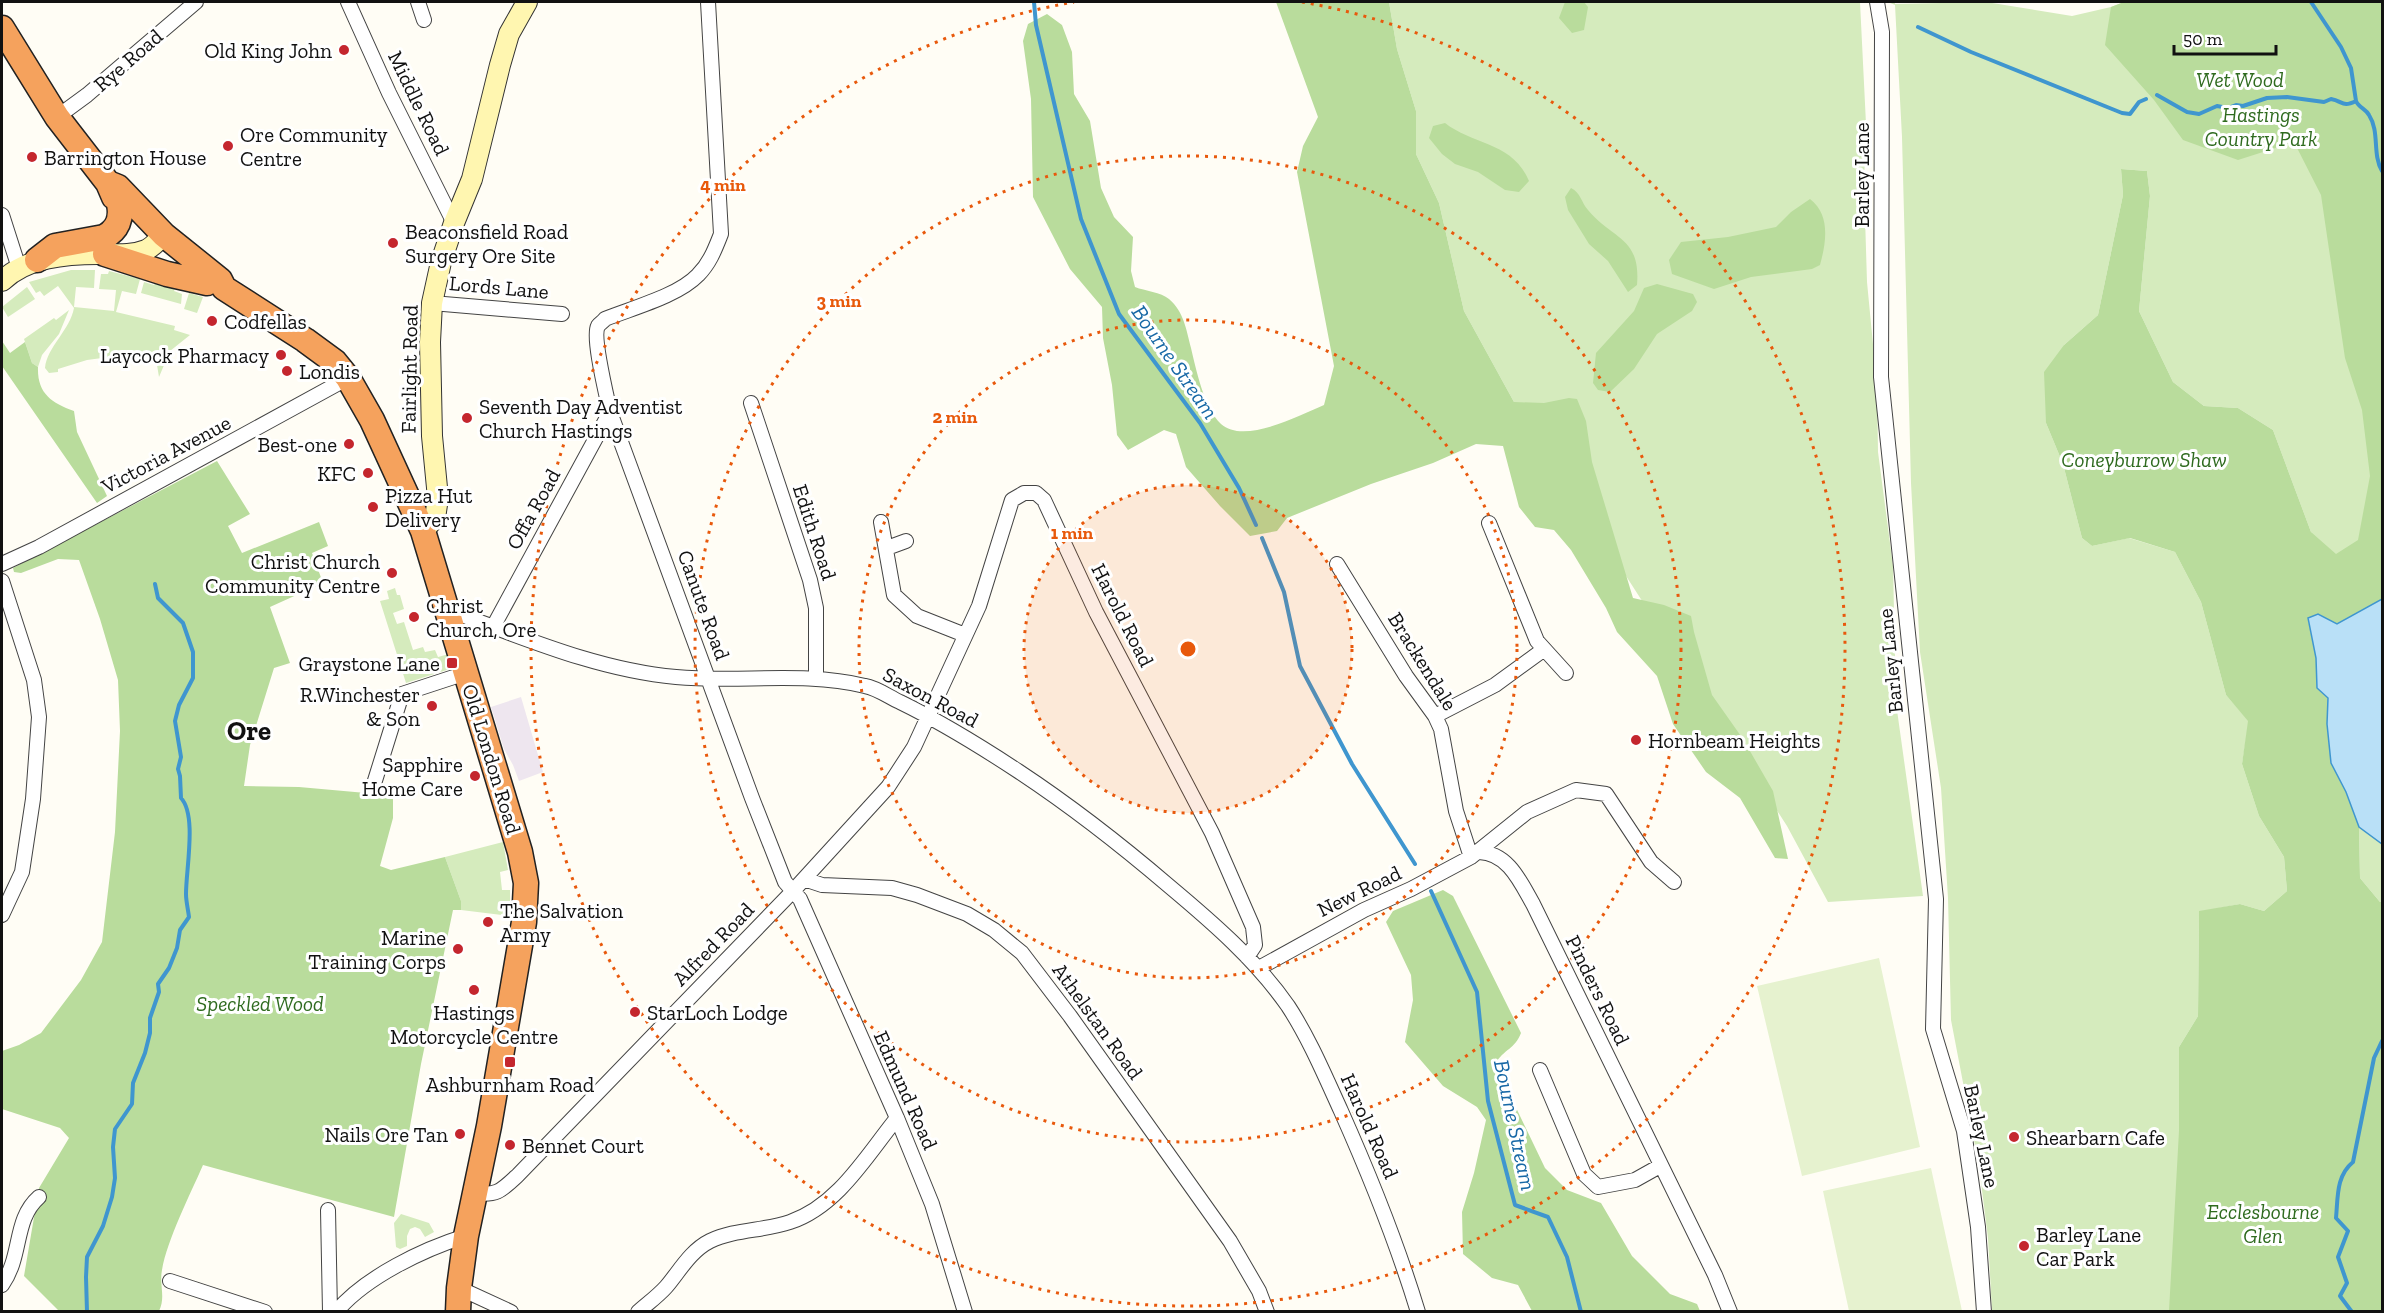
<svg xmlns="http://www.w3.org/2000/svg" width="2384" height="1313" viewBox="0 0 2384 1313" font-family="'Zilla Slab',serif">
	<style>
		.industrial { fill: #eee6ef }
		.green { fill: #d5ebbd }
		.forest { fill: #b9dc9c }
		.pitch { fill: #e6f2cf }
		.water { fill: #b9e0f7; stroke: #3f96cf; stroke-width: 1.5 }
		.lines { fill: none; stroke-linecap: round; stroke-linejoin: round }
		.stream { stroke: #3f96cf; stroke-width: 4 }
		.street-casing { stroke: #444; stroke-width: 16 }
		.secondary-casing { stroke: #333; stroke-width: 22 }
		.highway-casing { stroke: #222; stroke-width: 27 }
		.street { stroke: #fff; stroke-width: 14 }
		.secondary { stroke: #fff6b0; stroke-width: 20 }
		.highway { stroke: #f5a25d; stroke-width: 24 }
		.ring { fill: none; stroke: #e8590c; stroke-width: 3; stroke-dasharray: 3 6 }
		.poi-dot { fill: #c4262e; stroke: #fff; stroke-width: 2 }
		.labels { text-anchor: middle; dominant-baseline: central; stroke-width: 6; stroke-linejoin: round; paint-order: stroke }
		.poi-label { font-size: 21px; fill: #111; stroke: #fff; text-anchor: start }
		.street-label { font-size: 21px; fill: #111; stroke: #fff }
		.park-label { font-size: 21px; font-style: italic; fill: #2f6b1f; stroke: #fff }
		.water-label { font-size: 22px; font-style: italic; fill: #1768a6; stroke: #fff }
		.district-label { font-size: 27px; font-weight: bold; fill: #111; stroke: #fff }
		.centre { fill: #e8590c; stroke: #fff; stroke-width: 3 }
		.ring-label { font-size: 18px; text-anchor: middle; font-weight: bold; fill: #e8590c; stroke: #fff; stroke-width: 6; stroke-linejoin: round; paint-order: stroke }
	</style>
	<rect width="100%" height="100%" fill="#fffdf5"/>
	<path class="industrial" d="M521,697L543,772L519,781L513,765L504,749L491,707Z"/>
	<path class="green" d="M1389,2H1860L1866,124L1864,184L1867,282L1877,386L1878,452L1893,566L1896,703L1923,896L1828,902L1787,826L1514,402L1464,311L1439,203L1416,154V111L1397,49Z
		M1888,2H1895V4L1986,2L2072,16L2111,7L2124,2H2382V599L2352,616L2311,532L2273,430L2238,408L2204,406L2173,382L2139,311L2150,196L2147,171L2121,169L2123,195L2098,315L2064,345L2046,423L2063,464L2082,538L2092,546L2129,538L2175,552L2201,602L2226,695L2249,721L2242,764L2259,816L2284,857L2287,891L2264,911L2240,904L2199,912L2198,1016L2179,1047L2382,1311H1992L1988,1238L1979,1166L1951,1020L1948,898L1941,788L1920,652L1911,483L1902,137L1895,5Z
		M71,270H95L94,288L76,287L74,307L114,311L116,290L99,289L101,274H108L109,271L140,279L136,294L122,291L116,312L175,326L174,330L190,335L170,351L159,377L156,359H138L137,357L117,356L87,360L58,369V372L49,373L45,368C47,347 70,330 74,308L58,286L44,296L40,291L36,293L29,282Z
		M144,282L154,285L156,282L175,288L174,291L182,294L181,304L141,293Z
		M27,287L35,299L8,317L2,307Z
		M189,293L203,297L197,313L184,309Z
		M69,310L59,334L42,355L38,367L32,363L24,339L54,318L56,320Z
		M395,588L397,595H400L404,609L393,613L397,624L404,622L413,650L423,647L425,652L435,650L438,657L449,654L453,668L406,683L380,601L389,599L387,591Z
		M2359,827L2382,844V902H2380L2360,878Z
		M503,842L508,870L500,872L502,890H510V916L461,910V901L445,857Z
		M401,1214L429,1223L434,1232L425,1237L420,1229L415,1227L410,1229L407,1236V1246L400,1249L396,1247L394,1223Z"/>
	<path class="forest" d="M1276,2H1389L1397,49L1416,111V154L1439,203L1464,311L1514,402L1544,403L1569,398L1577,399L1586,421L1592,462L1633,598L1664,605L1691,616L1694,632L1712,695L1743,739L1773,791L1788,859L1775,858L1740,798L1706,772L1673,724L1657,676L1617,632L1606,608L1571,550L1554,530L1535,527L1519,507L1503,446L1476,444L1433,463L1371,484L1287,518L1277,531L1250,536L1220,506L1186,467L1176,434L1164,430L1128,450L1117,435L1112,385L1103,338L1102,307L1070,269L1033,197L1031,99L1023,41L1028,24L1047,14L1062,25L1072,52L1074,94L1090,121L1101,188L1114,217L1133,237L1131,271L1135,287C1145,291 1161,292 1169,299C1184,312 1186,329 1191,348C1196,369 1204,408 1221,424C1244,445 1300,415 1324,405L1334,366L1297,172L1303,146L1318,117Z
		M1565,2H1584L1588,7L1584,30L1572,33L1559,18Z
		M2124,2H2382V599L2337,624L2318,615L2308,619L2316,658L2317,688L2328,698L2327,724L2331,763L2346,792L2359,827L2360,878L2380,902H2382V1311H2169L2179,1131V1047L2198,1016L2199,911L2240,904L2264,911L2287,891L2284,857L2259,816L2242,764L2248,721L2226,695L2201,602L2175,552L2130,538L2092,546L2082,538L2063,464L2046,423L2044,372L2064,345L2098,315L2123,195L2121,169L2147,171L2150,196L2139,311L2173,382L2204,406L2238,408L2273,430L2311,532L2336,554L2358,540L2370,476L2362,410L2345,358L2321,195L2294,142L2238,160L2183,140L2154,100L2105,45L2111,7Z
		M1445,123C1473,145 1513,142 1529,181L1519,192L1505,190L1478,172L1455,164L1442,154L1429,138L1433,126Z
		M1571,188C1581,193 1581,202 1588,210C1613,240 1641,237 1637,285L1628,292L1608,261L1589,244L1568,210L1565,197Z
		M1810,199C1831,215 1826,243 1820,265L1812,269L1751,277L1714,289L1672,274L1669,260L1681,242L1728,237L1776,227L1791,212Z
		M1657,284L1693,294L1697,302L1692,311L1657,334L1634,369L1610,392L1598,390L1593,383L1596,353L1634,311L1644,288Z
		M2,341L10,353L25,342L32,363L38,367C37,393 51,403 74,411L77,432L107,496L97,503L2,366Z
		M217,461L250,514L228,526L242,553L319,522L328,546L312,553L323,583L270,607L290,663L274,668L250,745L244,786L299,787L366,793L393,788V818L380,866L391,870L445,857L461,901V910H453L421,1064L394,1217L203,1165C190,1195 167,1240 162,1270C159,1285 166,1297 159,1311H59L24,1276L39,1188L69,1138L60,1128L2,1109V1051L19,1045L41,1033L81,980L102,942L115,832L120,731L118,680L100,619L79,560L58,559L21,573L14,572L13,568Z
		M1443,890L1453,896L1521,1033C1515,1049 1504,1049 1495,1064L1545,1168L1567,1190L1601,1203L1632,1256L1670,1294L1697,1304L1700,1311H1532L1518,1285L1492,1278L1463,1254L1462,1212L1474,1173L1486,1120L1477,1107L1443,1086L1405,1042L1413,1000L1411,975L1386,922L1393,911Z"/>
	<path class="pitch" d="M1879,958L1920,1147L1802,1176L1757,986Z
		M1931,1168L1962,1311H1849L1823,1191Z"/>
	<path class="water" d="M2382,599V844L2359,827L2346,792L2331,763L2327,724L2328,698L2317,688L2316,658L2308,618L2318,614L2337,624Z"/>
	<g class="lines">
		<path class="stream" d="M1034,2L1036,25L1081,219L1119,314L1200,423L1239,488L1256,525
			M2311,2L2341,47L2351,68L2356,101C2359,108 2366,109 2369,115C2380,132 2372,154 2382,171
			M1918,27L1971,52L2122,113L2130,114L2139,102L2146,99
			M2157,95L2187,112L2199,114L2217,106L2228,108L2236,105L2243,106L2267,98L2287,97L2324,102L2331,99C2343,101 2342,108 2356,101
			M1262,538L1284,592L1300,666L1352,764L1415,864
			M1431,891L1477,992L1488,1101L1515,1205L1548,1217L1567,1257L1581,1312
			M87,1312L86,1277L87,1257L103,1226L112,1197L115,1178L113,1147L115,1129L132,1104L133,1083L145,1053L150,1033V1018L159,992L158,984L169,968L177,948L180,930L189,917C188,909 186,901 186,894C186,869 197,815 181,798L180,776L178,769L181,757L175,721L179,705L193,678V652L183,623L158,598L155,584
			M2352,1312L2340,1296L2347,1283L2338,1257L2348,1231L2336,1218C2338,1197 2336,1176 2353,1162L2374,1058L2382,1041"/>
		<defs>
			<path id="street" d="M348,2L389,93L454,223
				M418,2L424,20
				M708,2L721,234C715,249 710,263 698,275C678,296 632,308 605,319C603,322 600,323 598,326C592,337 607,397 610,412L752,798L785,882L800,899L897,1118L932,1204L965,1312
				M1877,2L1882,32L1881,377L1936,899L1933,1029L1964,1131L1978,1227L1984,1312
				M57,117L87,95L196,2
				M2,215L19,268
				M432,303L562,314
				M751,403L810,580L816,608V679
				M881,522L894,595L917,616L965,635
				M1489,523L1537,641L1566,673
				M887,548L906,541
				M2,564L39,547L348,378
				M1337,564L1406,676L1435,716L1441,729L1456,811L1471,857
				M2,581L34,680L39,717L33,799L22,872L2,915
				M445,609C520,636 596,670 676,677C739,683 803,671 865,686C877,688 889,697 900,702C941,722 980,746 1018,771C1071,806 1121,845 1169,886C1212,922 1256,960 1288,1006C1309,1038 1325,1076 1341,1111C1370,1176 1397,1243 1418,1312
				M493,627L610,412
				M1435,716L1495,685L1543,650
				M373,787L402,694L466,673
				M1479,852C1508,853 1520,881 1533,904L1715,1275L1730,1312
				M804,879L822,885L892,888L917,895L967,914L994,930L1022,953L1070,1016L1230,1241L1259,1291L1267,1312
				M1259,968L1364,910L1411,889L1471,857L1527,812L1576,790L1606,794L1651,862L1674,882
				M1540,1070L1584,1174L1598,1187L1635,1180L1660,1166
				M474,1193C497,1196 501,1191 518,1175L793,891L888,787L914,747L979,606L1012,500L1024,493H1036L1044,500L1096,612L1212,833L1253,927L1255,945L1247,957
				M328,1210L330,1312
				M170,1281L265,1312
				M2,1285C23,1255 13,1220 39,1197
				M459,1288L511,1312
				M336,1312C365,1277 424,1249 466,1236
				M638,1312C647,1304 658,1296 666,1287C679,1272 690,1251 710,1241C735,1229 764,1231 790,1222C838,1206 867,1155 897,1118"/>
			<path id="secondary" d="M2,281C27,257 66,254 99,254C115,254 131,256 146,250C153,247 158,240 164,235
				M423,531L435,518L438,498L432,436L430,342L432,303L441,262L454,223L472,179L500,65L509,34L527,2"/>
			<path id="highway" d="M2,28L57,117L108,183L114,197
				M108,183L118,187L164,235L220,280L224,288L305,340L335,362L348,378L372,420L423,531L520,852L526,883L524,922L489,1126L466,1236L459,1288L458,1312
				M105,254L167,274L207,283
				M37,260L55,246L104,237C118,230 122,218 119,204"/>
		</defs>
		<use href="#street" class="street-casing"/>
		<use href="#secondary" class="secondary-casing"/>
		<use href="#highway" class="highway-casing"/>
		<use href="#street" class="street"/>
		<use href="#secondary" class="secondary"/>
		<use href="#highway" class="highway"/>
	</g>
	<circle cx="1188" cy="649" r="164" fill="#e8590c" fill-opacity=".12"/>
	<g class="ring">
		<circle cx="1188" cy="649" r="164"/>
		<circle cx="1188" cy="649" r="329"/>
		<circle cx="1188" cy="649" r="493"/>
		<path d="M1302 2A657 657 0 1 1 1074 2"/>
	</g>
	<g class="poi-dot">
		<circle cx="344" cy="50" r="6"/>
		<circle cx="228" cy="146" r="6"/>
		<circle cx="32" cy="157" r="6"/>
		<circle cx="393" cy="243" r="6"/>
		<circle cx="212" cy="321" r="6"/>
		<circle cx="281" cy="355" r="6"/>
		<circle cx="287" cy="371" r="6"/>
		<circle cx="467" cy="418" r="6"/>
		<circle cx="349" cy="444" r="6"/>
		<circle cx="368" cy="473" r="6"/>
		<circle cx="373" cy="507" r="6"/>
		<circle cx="392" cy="573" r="6"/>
		<circle cx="414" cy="617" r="6"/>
		<rect x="446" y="657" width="12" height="12" rx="3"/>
		<circle cx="432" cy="706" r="6"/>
		<circle cx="1636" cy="740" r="6"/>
		<circle cx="475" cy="776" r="6"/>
		<circle cx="488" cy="922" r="6"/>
		<circle cx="458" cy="949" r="6"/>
		<circle cx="474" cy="990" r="6"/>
		<circle cx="635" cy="1012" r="6"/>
		<rect x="504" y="1056" width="12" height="12" rx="3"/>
		<circle cx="460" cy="1134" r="6"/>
		<circle cx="2014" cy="1137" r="6"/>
		<circle cx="510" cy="1145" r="6"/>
		<circle cx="2024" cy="1246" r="6"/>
	</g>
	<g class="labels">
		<g class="poi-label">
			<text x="332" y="50" text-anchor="end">Old King John</text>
			<text x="240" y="134">Ore Community<tspan x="240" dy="24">Centre</tspan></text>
			<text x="44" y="157">Barrington House</text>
			<text x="405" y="231">Beaconsfield Road<tspan x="405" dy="24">Surgery Ore Site</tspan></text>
			<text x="224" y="321">Codfellas</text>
			<text x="269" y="355" text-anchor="end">Laycock Pharmacy</text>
			<text x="299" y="371">Londis</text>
			<text x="479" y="406">Seventh Day Adventist<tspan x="479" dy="24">Church Hastings</tspan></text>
			<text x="337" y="444" text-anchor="end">Best-one</text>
			<text x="356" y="473" text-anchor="end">KFC</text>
			<text x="385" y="495">Pizza Hut<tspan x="385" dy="24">Delivery</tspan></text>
			<text x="380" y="561" text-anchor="end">Christ Church<tspan x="380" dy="24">Community Centre</tspan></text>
			<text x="426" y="605">Christ<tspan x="426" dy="24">Church, Ore</tspan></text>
			<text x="440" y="663" text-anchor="end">Graystone Lane</text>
			<text x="420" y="694" text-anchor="end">R.Winchester<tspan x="420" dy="24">&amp; Son</tspan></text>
			<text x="1648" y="740">Hornbeam Heights</text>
			<text x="463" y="764" text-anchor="end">Sapphire<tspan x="463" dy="24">Home Care</tspan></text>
			<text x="500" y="910">The Salvation<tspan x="500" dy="24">Army</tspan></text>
			<text x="446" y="937" text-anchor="end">Marine<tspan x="446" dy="24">Training Corps</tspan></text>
			<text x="474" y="1012" text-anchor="middle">Hastings<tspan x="474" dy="24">Motorcycle Centre</tspan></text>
			<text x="647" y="1012">StarLoch Lodge</text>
			<text x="510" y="1084" text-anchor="middle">Ashburnham Road</text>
			<text x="448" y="1134" text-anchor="end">Nails Ore Tan</text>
			<text x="2026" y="1137">Shearbarn Cafe</text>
			<text x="522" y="1145">Bennet Court</text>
			<text x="2036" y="1234">Barley Lane<tspan x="2036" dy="24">Car Park</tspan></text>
		</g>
		<g class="street-label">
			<text transform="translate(128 60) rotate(-41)">Rye Road</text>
			<text transform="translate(419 103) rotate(64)">Middle Road</text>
			<text transform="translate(1861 175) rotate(-90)">Barley Lane</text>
			<text transform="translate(499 287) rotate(5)">Lords Lane</text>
			<text transform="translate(409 369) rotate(-89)">Fairlight Road</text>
			<text transform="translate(166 454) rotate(-28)">Victoria Avenue</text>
			<text transform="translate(533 509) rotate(-61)">Offa Road</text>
			<text transform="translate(815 532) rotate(72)">Edith Road</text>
			<text transform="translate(704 605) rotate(70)">Canute Road</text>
			<text transform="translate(1123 615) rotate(63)">Harold Road</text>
			<text transform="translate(1423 661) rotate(58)">Brackendale</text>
			<text transform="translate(1890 661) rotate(-96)">Barley Lane</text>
			<text transform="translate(931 697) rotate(28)">Saxon Road</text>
			<text transform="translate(492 759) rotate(73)">Old London Road</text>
			<text transform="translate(1359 891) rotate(-26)">New Road</text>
			<text transform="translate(713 944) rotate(-46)">Alfred Road</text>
			<text transform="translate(1598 990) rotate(64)">Pinders Road</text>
			<text transform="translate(1098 1021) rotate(54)">Athelstan Road</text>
			<text transform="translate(906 1090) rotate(66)">Edmund Road</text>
			<text transform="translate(1370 1126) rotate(66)">Harold Road</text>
			<text transform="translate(1982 1136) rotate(78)">Barley Lane</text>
		</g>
		<g class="park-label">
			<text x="2240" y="79">Wet Wood</text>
			<text x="2261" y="114">Hastings<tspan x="2261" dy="24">Country Park</tspan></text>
			<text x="2144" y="459">Coneyburrow Shaw</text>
			<text x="260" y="1003">Speckled Wood</text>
			<text x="2263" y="1211">Ecclesbourne<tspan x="2263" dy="24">Glen</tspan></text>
		</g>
		<g class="water-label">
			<text transform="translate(1175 362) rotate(55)">Bourne Stream</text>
			<text transform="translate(1515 1125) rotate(78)">Bourne Stream</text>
		</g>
		<g class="district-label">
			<text x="249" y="731">Ore</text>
		</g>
	</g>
	<circle cx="1188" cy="649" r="9" class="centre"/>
	<g class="ring-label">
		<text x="723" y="191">4 min</text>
		<text x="839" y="307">3 min</text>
		<text x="955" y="423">2 min</text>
		<text x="1072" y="539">1 min</text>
	</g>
	<rect width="2384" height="1313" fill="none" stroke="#111111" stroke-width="6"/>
	<path d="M2174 45v9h102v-9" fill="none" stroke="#111111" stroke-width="3"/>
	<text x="2183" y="45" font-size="18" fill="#111111" stroke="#ffffff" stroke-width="4.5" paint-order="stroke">50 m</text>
</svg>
